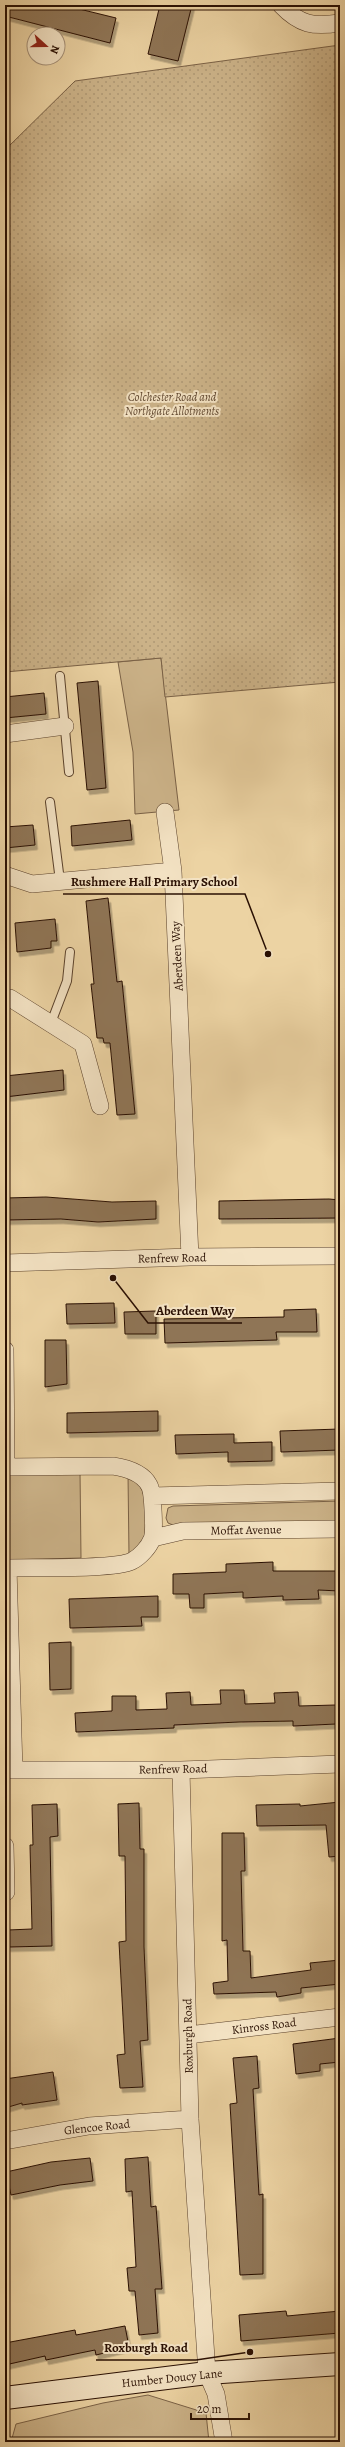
<svg xmlns="http://www.w3.org/2000/svg" width="345" height="2447" viewBox="0 0 345 2447" font-family="Alegreya,serif">
	<style>
		.green { fill: #cbb288; stroke: #7a6146 }
		.garden { fill: url(#garden-dots); stroke: #7a6146 }
		.building { fill: #8f7556; stroke: #2a1003; filter: url(#shadow) }
		.lines { fill: none; stroke-linecap: round; stroke-linejoin: round }
		.lane-casing { stroke: #5a412b; stroke-width: 10 }
		.street-casing { stroke: #5a412b; stroke-width: 18 }
		.secondary-casing { stroke: #2a1003; stroke-width: 24 }
		.lane { stroke: #f3e2c3; stroke-width: 8 }
		.street { stroke: #f3e2c3; stroke-width: 17 }
		.secondary { stroke: #f3e2c3; stroke-width: 22 }
		.labels { text-anchor: middle; dominant-baseline: central; stroke-width: 4; stroke-linejoin: round; paint-order: stroke }
		.park-label { font-size: 12px; font-style: italic; fill: #624932; stroke: #f3e2c3 }
		.street-label { font-size: 12px; fill: #2a1003; stroke: #f3e2c3 }
		.leader { fill: none; stroke: #2a1003; stroke-width: 1.5 }
		.callout-dot { fill: #2a1003; stroke: #f3e2c3; stroke-width: 1.5 }
		.callout-label { font-size: 13px; text-anchor: middle; font-weight: bold; fill: #2a1003; stroke: #f3e2c3; stroke-width: 4; stroke-linejoin: round; paint-order: stroke }
	</style>
	<defs>
		<pattern id="garden-dots" width="8" height="8" patternUnits="userSpaceOnUse"><rect width="8" height="8" fill="#cbb288"/><path d="M2 2h.1M6 6h.1" fill="none" stroke="#ae9874" stroke-width="1.8" stroke-linecap="round"/></pattern>
		<filter id="shadow"><feDropShadow dx="2.5" dy="4.5" stdDeviation="0" flood-color="#0004"/></filter>
	</defs>
	<rect width="100%" height="100%" fill="#ecd3a3"/>
	<filter id="stains"><feTurbulence type="fractalNoise" baseFrequency=".005" numOctaves="4"/><feColorMatrix values="0 0 0 0 .2 0 0 0 0 .09 0 0 0 0 .02 0 0 0 .5 -.17"/></filter>
	<radialGradient id="worn" r=".72"><stop offset=".6" stop-color="#630" stop-opacity="0"/><stop offset="1" stop-color="#630" stop-opacity=".3"/></radialGradient>
	<path class="green" d="M161,658L179,810L135,814L133,752L118,662Z
		M80,1471L81,1558L5,1560V1474Z
		M128,1474C151,1488 145,1516 145,1539L129,1556Z
		M340,1501V1521L173,1525L168,1523L166,1518L168,1508L173,1506Z
		M148,2395L206,2413L209,2442H11L16,2424L103,2403Z"/>
	<path class="garden" d="M340,45V682L165,697L161,658L5,672V150L75,81Z"/>
	<path class="building" d="M5,5H63L116,18L110,43L5,16Z
		M160,5H192L178,61L148,54Z
		M98,681L106,788L87,790L77,683Z
		M44,693L46,714L5,718V697Z
		M130,820L132,840L72,846L71,826Z
		M33,825L35,845L5,848V827Z
		M108,898L117,982L122,981L135,1114L117,1115L110,1043H104L103,1038H97L91,984H94L86,901Z
		M55,919L57,941H51V948L17,952L15,923Z
		M63,1070L64,1090L5,1097V1076Z
		M46,1197L112,1202L156,1201V1219L98,1222L61,1219L5,1220V1198Z
		M329,1199L340,1200V1218L219,1219V1201Z
		M114,1303L115,1323L67,1324L66,1304Z
		M316,1309L317,1332H276L277,1340L165,1343L164,1319L284,1317V1310Z
		M156,1311V1334H125L124,1312Z
		M45,1340H66L67,1384L45,1387Z
		M158,1411V1431L67,1433V1413Z
		M340,1429V1450L281,1452L280,1431Z
		M234,1434V1443L272,1442V1461L228,1462V1452L176,1454L175,1435Z
		M273,1562V1571H340V1591L318,1590L319,1599L283,1600V1596L243,1598V1592L204,1594V1608H190L189,1594H173V1574L226,1572V1564Z
		M158,1596V1617H141L142,1626L70,1628L69,1599Z
		M71,1642V1689L50,1690L49,1643Z
		M220,1690H244L245,1704L275,1703L274,1693L298,1692L299,1706L336,1705V1724L293,1726V1721L239,1722L174,1725V1728L76,1732L75,1713L112,1711V1696H136V1710L167,1709L166,1693L190,1692L191,1705L221,1704Z
		M340,1802V1856L329,1857L326,1825L257,1826L256,1805L300,1804V1806Z
		M139,1803L140,1849H144V1947L148,2040L140,2041L143,2087L120,2088L117,2055L125,2054L119,1942L126,1941L125,1856H119L118,1804Z
		M57,1804L58,1836L50,1837L52,1946L8,1947V1930L32,1929L30,1845H33L32,1805Z
		M222,1833H244L245,1871H241L243,1951H250L251,1978L311,1970L310,1963L340,1960V1984L301,1988V1993L277,1997L276,1992L214,1994L213,1983L228,1981L227,1940L222,1941Z
		M340,2038V2062L320,2064V2071L296,2074L293,2044Z
		M257,2056L259,2088L253,2089L259,2195L263,2194V2274L240,2275L230,2104L237,2103L233,2058Z
		M53,2072L57,2100L22,2105V2103L5,2108V2079Z
		M148,2157L151,2207L156,2206L162,2289H155L158,2333L139,2335L135,2291H129L127,2268L136,2267L132,2191L126,2192L125,2159Z
		M90,2158L93,2181L60,2185L11,2195L6,2172L51,2162Z
		M286,2311L287,2316L340,2311V2333L241,2341L239,2315Z
		M125,2326L129,2347L96,2355L95,2350L46,2360L45,2356L5,2365V2343L75,2330L76,2335Z"/>
	<g class="lines">
		<defs>
			<path id="lane" d="M60,676L69,772
				M50,802L60,881
				M51,1023L67,981L70,952"/>
			<path id="street" d="M281,5C300,25 313,27 340,23
				M5,734L65,726
				M165,812L173,871L190,1257
				M5,875L32,884L173,871
				M5,997L10,998L83,1044L100,1106
				M5,1263L190,1257L340,1256
				M5,1350L6,1467
				M5,1467L113,1466C126,1468 142,1472 149,1485C153,1491 155,1532 152,1539C149,1547 140,1557 132,1561C115,1570 29,1567 5,1568
				M152,1496L340,1491
				M153,1538L183,1531L340,1529
				M8,1568L14,1770
				M5,1770H181L340,1764
				M181,1770L190,2119L207,2373L216,2394L224,2442
				M5,1846L6,1892
				M188,2035L340,2017
				M5,2141L89,2126L190,2119"/>
			<path id="secondary" d="M5,2398L207,2373L340,2364"/>
		</defs>
		<use href="#lane" class="lane-casing"/>
		<use href="#street" class="street-casing"/>
		<use href="#secondary" class="secondary-casing"/>
		<use href="#lane" class="lane"/>
		<use href="#street" class="street"/>
		<use href="#secondary" class="secondary"/>
	</g>
	<g class="labels">
		<g class="park-label">
			<text x="172" y="397">Colchester Road and<tspan x="172" dy="14">Northgate Allotments</tspan></text>
		</g>
		<g class="street-label">
			<text transform="translate(177 956) rotate(-93)">Aberdeen Way</text>
			<text transform="translate(172 1258) rotate(-1)">Renfrew Road</text>
			<text transform="translate(246 1530) rotate(-1)">Moffat Avenue</text>
			<text transform="translate(173 1769) rotate(-1)">Renfrew Road</text>
			<text transform="translate(264 2026) rotate(-7)">Kinross Road</text>
			<text transform="translate(188 2036) rotate(-91)">Roxburgh Road</text>
			<text transform="translate(97 2127) rotate(-6)">Glencoe Road</text>
			<text transform="translate(172 2378) rotate(-6)">Humber Doucy Lane</text>
		</g>
	</g>
	<path class="leader" d="M268 954L245 894H63M113 1278L148 1323H242M250 2352L196 2360H96"/>
	<g class="callout-dot">
		<circle cx="268" cy="954" r="4"/>
		<circle cx="113" cy="1278" r="4"/>
		<circle cx="250" cy="2352" r="4"/>
	</g>
	<g class="callout-label">
		<text x="154" y="886">Rushmere Hall Primary School</text>
		<text x="195" y="1315">Aberdeen Way</text>
		<text x="146" y="2352">Roxburgh Road</text>
	</g>
	<rect width="345" height="2447" fill="none" stroke="#ecd3a3" stroke-width="20"/>
	<rect x="6" y="6" width="333" height="2435" fill="none" stroke="#2a1003" stroke-width="2"/>
	<rect x="10" y="10" width="325" height="2427" fill="none" stroke="#2a1003"/>
	<g transform="translate(46 46) rotate(111)"><circle r="19" fill="#f3e2c3" stroke="#a38e76"/>
	<path d="M0-3L7 15L0 10L-7 15Z" fill="#8f2418"/>
	<text y="-6" font-size="11" font-weight="bold" text-anchor="middle" fill="#2a1003">N</text>
	</g>
	<path d="M191 2413v6h58v-6" fill="none" stroke="#2a1003" stroke-width="2"/>
	<text x="197" y="2413" font-size="12" fill="#2a1003" stroke="#f3e2c3" stroke-width="3" paint-order="stroke">20 m</text>
	<rect width="100%" height="100%" filter="url(#stains)"/>
	<rect width="100%" height="100%" fill="url(#worn)"/>
</svg>
